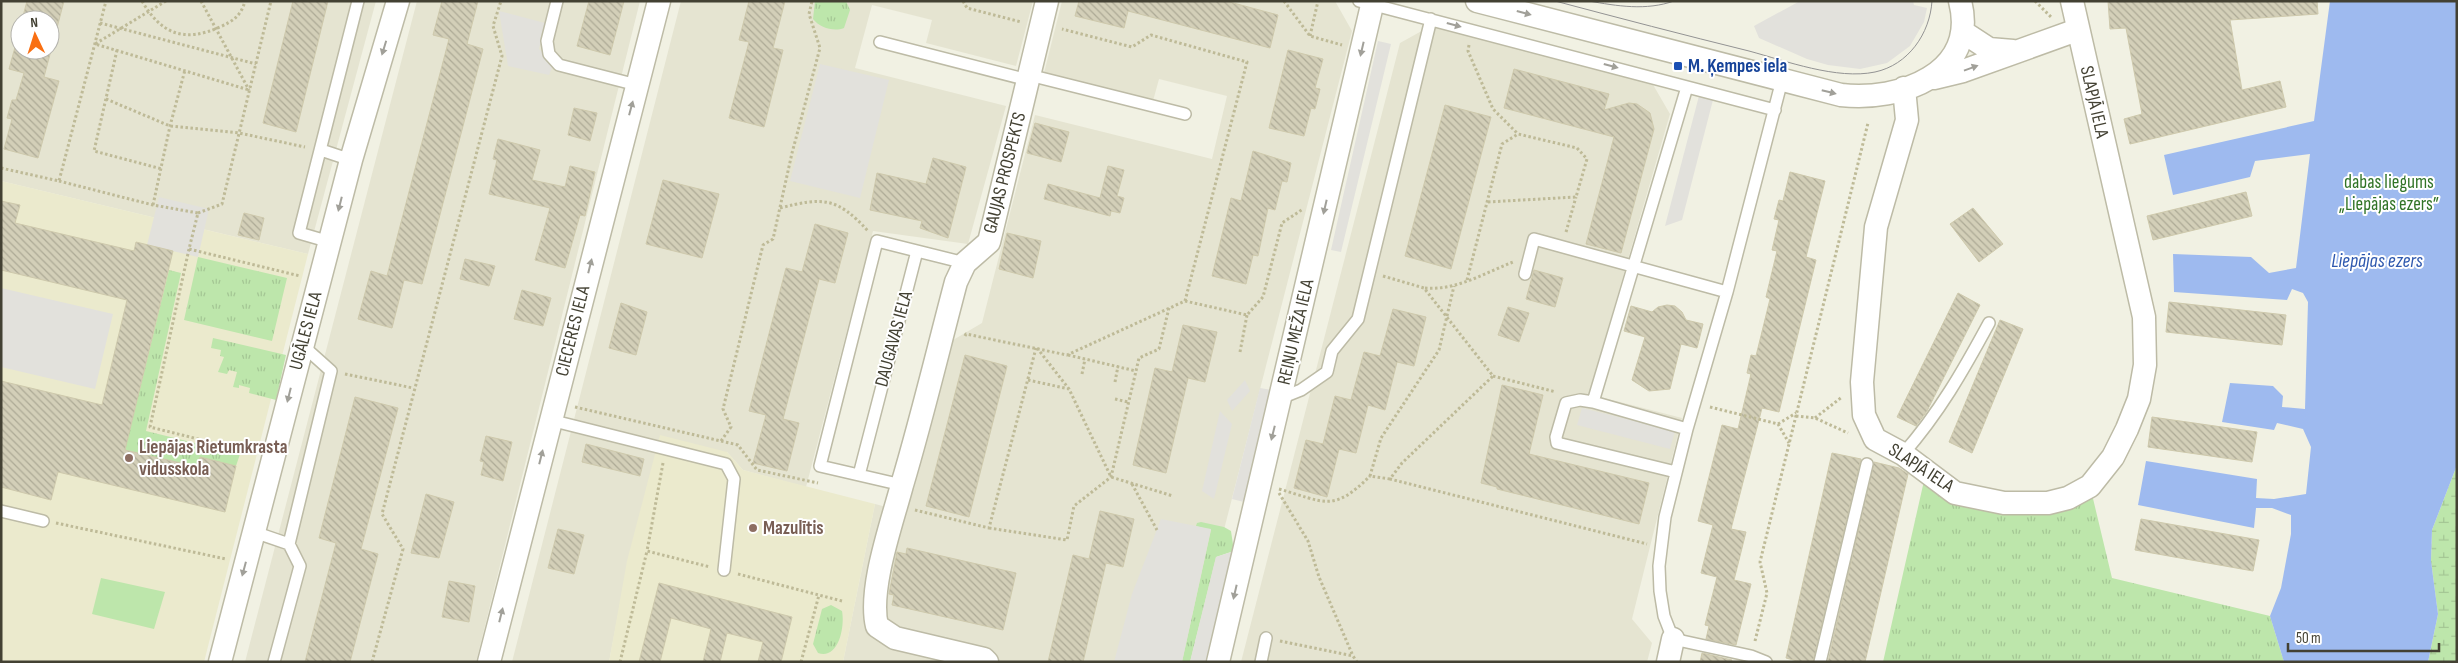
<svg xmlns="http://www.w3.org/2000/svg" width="2458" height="663" viewBox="0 0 2458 663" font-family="'Sofia Sans Condensed',sans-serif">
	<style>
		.residential { fill: #e5e4d1; fill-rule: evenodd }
		.education { fill: #ebeacd }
		.grass { fill: url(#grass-tufts) }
		.wetland { fill: url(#wetland-marsh) }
		.garden { fill: #bde6ab }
		.parking { fill: #e2e1dc }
		.water { fill: #9ebaef }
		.building { fill: url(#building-back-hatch); stroke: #cec9ac }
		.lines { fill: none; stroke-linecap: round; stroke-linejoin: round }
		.service-casing { stroke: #bdbba6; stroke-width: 14 }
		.minor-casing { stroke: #bdbba6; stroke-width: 25 }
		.path { stroke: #beba97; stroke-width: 3; stroke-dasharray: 2.5 2.5; stroke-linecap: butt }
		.service { stroke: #fff; stroke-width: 11 }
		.minor { stroke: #fff; stroke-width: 22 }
		.tram { stroke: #939393; stroke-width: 1 }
		.oneway { fill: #a1a099 }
		.transit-dot { fill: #1a4fb4; stroke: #fff; stroke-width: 2 }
		.education-dot { fill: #8d6e63; stroke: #fff; stroke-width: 2 }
		.labels { text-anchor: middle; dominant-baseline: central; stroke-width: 4; stroke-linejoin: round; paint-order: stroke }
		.transit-label { font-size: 19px; font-weight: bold; fill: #164399; stroke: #fff; text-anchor: start }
		.street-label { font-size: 19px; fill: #434133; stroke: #fff }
		.park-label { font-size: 19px; fill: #317427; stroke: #fff }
		.education-label { font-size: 19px; font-weight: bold; fill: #785e54; stroke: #fff; text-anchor: start }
		.water-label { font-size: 20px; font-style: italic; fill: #2e58ae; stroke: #fff }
	</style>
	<defs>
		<pattern id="grass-tufts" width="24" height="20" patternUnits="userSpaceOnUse" patternTransform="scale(1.25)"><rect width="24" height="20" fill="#bde6ab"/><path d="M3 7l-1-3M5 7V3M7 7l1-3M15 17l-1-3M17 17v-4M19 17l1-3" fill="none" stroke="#a4c694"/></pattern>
		<pattern id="wetland-marsh" width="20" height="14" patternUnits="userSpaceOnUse" patternTransform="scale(1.25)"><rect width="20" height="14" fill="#bde6ab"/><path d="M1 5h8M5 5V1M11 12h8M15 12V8" fill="none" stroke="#a4c694"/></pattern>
		<pattern id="building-back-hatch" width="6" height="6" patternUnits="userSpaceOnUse" patternTransform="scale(1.25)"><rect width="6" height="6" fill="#d3cfb8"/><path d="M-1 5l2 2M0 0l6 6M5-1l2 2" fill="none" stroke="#adaa96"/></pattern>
	</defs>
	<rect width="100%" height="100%" fill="#f1f1e3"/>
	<path class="residential" d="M1,1H376L308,254L1,181ZM20,20H50V50H20Z
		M417,1H640L476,662H245Z
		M681,1H1033L1016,66L926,43L932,20L872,5L855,68L1006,106L968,244L873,231L806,487L743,470L727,452L630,552L609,662H512Z
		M1062,1H1335L1352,31L1190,662H843L875,504L905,512L948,343L982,323L1035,115L1212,159L1227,96L1159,79L1153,101L1044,73Z
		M1436,23L1648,76L1670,114L1589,394L1682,418L1632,619L1652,643L1647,662H1241L1400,43Z"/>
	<path class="education" d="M1,181L308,254L204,662H1Z
		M660,435L727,452L743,470L875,504L843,662H609L627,561Z"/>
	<path class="grass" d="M815,1H846L850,10L844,28C834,32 820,28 813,19Z
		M198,257L287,278L272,341L184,320Z
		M169,270L181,273L146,431L240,454L236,466L200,457L198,467L125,450Z
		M213,338L286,355L276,400L249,393L250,388L239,385V388L233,387L237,372L229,370L227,374L218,372L224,357L220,356L221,350L211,348Z
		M1926,472L2004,503L2090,486L2112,578L2270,616L2284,662H1883Z
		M1201,522L1224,527L1231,531L1234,551L1216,557L1190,662H1182L1211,530L1196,526L1197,523Z
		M831,605L842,611C845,626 839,660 818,653L813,644L822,609Z"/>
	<path class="wetland" d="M2457,465V662H2428L2438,614L2431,561L2432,530Z"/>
	<path class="garden" d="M101,578L165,592L154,629L92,614Z"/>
	<path class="parking" d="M1800,1H1913L1914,5L1927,8L1924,22L1910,46L1887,63L1860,69L1828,65L1807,59L1759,38L1754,26Z
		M499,11L545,23L539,49L554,63L549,75L508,66Z
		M1378,41L1391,44L1341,252L1331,250Z
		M820,64L889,80L860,198L790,181Z
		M1700,92L1714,96L1682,220L1665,226Z
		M159,197L209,209L198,257L147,245Z
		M1,288L113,314L95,389L1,367Z
		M1245,380L1250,391L1232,411L1227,400Z
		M1260,388L1272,390L1244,502L1232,499Z
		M1582,408L1675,431L1670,449L1577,425Z
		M1220,411L1232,424L1214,499L1202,491Z
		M1161,519L1211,529L1182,662H1114L1132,594Z
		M1234,551L1205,662H1190L1216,557Z"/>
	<path class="water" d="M2330,1H2457V465L2432,530L2431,561L2438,614L2428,662H2284L2270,616L2281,588L2291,534V515L2272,508H2256L2254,528L2138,505L2146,461L2257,479L2256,498L2274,499L2306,494L2311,447L2303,429L2277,423L2274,430L2222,422L2230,383L2273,386L2283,396L2282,407L2305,409L2308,302L2303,293L2292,289L2287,300L2174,292L2173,254L2251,257L2269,273L2296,268L2310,154L2255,161L2250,177L2173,195L2164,155L2314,121Z"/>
	<path class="building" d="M27,1H64L44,77L59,81L38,158L4,149L12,119L7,118L12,100H16L24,73L9,69L17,40L13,39L17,21H20V50H50V20H22Z
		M293,1H328L296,132L263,123Z
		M442,1H478L467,44L483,49L422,284L404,280L392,328L358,319L371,271L387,276L449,39L433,35Z
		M589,1H624L610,55L577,46Z
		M749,1H785L773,48L783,50L764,127L729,118L749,42L739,40Z
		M1079,1H1226L1278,15L1270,48L1128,11L1124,28L1075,16Z
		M2108,1H2317L2318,14L2230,20L2242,90L2280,81L2286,107L2130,144L2124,119L2142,114L2126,28L2110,29Z
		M1288,50L1323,59L1315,88L1320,89L1315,109L1311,108L1304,136L1269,128Z
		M1514,69L1609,94L1604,110L1629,103L1637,104L1650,113L1654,129L1621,253L1586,244L1614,137L1504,108Z
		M1445,105L1491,117L1451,269L1405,256Z
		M574,108L597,113L590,141L568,135Z
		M1035,123L1069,132L1061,162L1027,153Z
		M498,139L540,150L532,180L565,187L570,166L595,172L585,216L580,215L565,268L535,260L550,208L489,194L497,160L493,159Z
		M1253,151L1291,163L1287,182L1282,181L1275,210L1268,208L1258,256L1253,255L1246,284L1212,276L1231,198L1241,201Z
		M933,158L966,167L948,238L920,228L922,221L870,210L877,173L926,184Z
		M1108,166L1124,170L1117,196L1124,198L1120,213L1111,211L1110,216L1044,199L1048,184L1100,198Z
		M1790,172L1825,181L1806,257L1816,260L1779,412L1762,408L1731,529L1746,532L1734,580L1751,584L1736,645L1706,639L1709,626L1705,625L1717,577L1701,573L1713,525L1698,521L1722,425L1738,429L1751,374L1747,373L1751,355L1756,356L1770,299L1766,297L1777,251L1772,250L1779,220L1774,219L1779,200L1783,201Z
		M663,180L719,194L702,258L646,244Z
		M2246,192L2252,216L2153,240L2147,216Z
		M1,201L20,205L15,223L134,251L136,242L173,251L125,450L198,467L200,457L236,466L225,512L58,472L51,500L1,487V381L102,405L127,300L1,270Z
		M1973,208L2003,244L1979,262L1950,224Z
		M244,213L264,218L259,240L238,235Z
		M815,224L848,233L835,283L819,279L783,419L799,423L787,471L753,463L766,415L749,411L786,268L802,272Z
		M1007,233L1041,241L1033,278L999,269Z
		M465,259L495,266L489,286L460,279Z
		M1534,270L1563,278L1555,307L1526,299Z
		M522,290L551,298L543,326L514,319Z
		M1958,293L1980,305L1927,411L1916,426L1897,417Z
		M2169,302L2286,315L2282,345L2166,332Z
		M621,303L647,312L636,355L609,348Z
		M1667,305L1675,306L1682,312L1686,320L1703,324L1697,348L1681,344L1670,389L1649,391L1632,380L1645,337L1624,331L1631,306L1652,312L1658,307Z
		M1508,307L1529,313L1519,342L1498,335Z
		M1393,309L1426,317L1414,366L1397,362L1385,410L1368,405L1356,453L1339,449L1327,497L1294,488L1306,440L1323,444L1335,396L1351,400L1364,352L1380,356Z
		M2000,320L2023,329L1972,453L1949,442Z
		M1183,325L1217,332L1205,382L1188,378L1166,473L1133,465L1155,368L1172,372Z
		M965,355L1007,366L969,517L926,506Z
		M1502,385L1543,395L1529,454L1649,483L1639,524L1497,489V487L1481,483Z
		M355,397L398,408L361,549L378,554L350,662H305L336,543L319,538Z
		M2152,417L2257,432L2252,462L2148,447Z
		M486,436L512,442L503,481L481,475L484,462L480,461Z
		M586,444L644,459L640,476L582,462Z
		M1832,453L1861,459L1813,662H1801L1786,658Z
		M1874,462L1899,468L1908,474L1865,662H1828Z
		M426,494L454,502L439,558L411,553Z
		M1100,511L1134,519L1123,567L1106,563L1083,662H1048L1073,555L1089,559Z
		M2141,519L2259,540L2253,571L2135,550Z
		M558,529L584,535L574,574L548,568Z
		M907,548L1016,573L1003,630L892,605L894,595L889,594L897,552L906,554Z
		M449,581L475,586L469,622L442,617Z
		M659,583L792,617L781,662H758L763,642L727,633L720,662H703L711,629L671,618L660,662H639Z
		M1702,653L1732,660L1731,662H1700Z"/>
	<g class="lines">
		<defs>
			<path id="service" d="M557,1L547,41L549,54L559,65L637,85
				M1359,1L1775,110
				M880,42L1028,80
				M1029,75L1185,114
				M321,150L351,160
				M330,242L299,233L358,1
				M1525,274L1534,239L1727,292
				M1281,398L1301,390L1327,372L1332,351L1358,319L1431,19
				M1593,402L1687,87
				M550,420L726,464L734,479L724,570
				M1903,454C1939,413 1963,371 1989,323
				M1676,472L1557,443L1556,437L1566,403L1580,400L1593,402L1687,429
				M859,475L917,251
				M902,485L820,466L877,241L965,263
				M1,511L43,521
				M254,532L289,544L300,566L274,662
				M289,544L331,371L302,345
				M1261,662L1266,638
				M1766,662L1751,656L1673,639L1664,616L1660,591L1659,566L1665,517L1687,429L1727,292L1782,80
				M1820,662L1867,464"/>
			<path id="minor" d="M1477,1L1841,95C1899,102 1979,74 1960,1
				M1963,32L1989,49L2013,51
				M1934,78L1963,71L2077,30
				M1904,88L1907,120L1876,227L1862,382L1864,415L1875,439L1903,454L1955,493L2004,503H2048L2068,498L2090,486L2113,457L2127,429L2139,399L2145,365L2144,317L2072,1
				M220,662L351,160L398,1
				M489,662L659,1
				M987,662L984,659L895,638L877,626C868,589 892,523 902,485C922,418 938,350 956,282L965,263L989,242L1047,1
				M1218,662L1373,1
				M1668,662L1673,639"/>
		</defs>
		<use href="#service" class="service-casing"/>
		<use href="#minor" class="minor-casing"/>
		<path class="path" d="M142,1C161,34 184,43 220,27C233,21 241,16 245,1
			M166,1L95,44L249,90
			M201,1L249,90
			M963,1L967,8L1021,22
			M1284,1L1310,36L1342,45
			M2035,1L2052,18
			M100,23L256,64
			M1310,36L1318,1
			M1469,45L1468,51L1493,109L1518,134
			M117,50L94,151L162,169
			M106,99L170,126L239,133L305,147
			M1,168L59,181L106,1
			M59,181L153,205L198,213L189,249L300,276
			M153,205L170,126L185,70
			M780,208C823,197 837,197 868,231
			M198,213L222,204L271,1
			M1566,232L1576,197
			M189,249L150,427L254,453
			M1383,276L1424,288L1493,376L1402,463L1390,479L1647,544
			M1467,280L1502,144L1518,134L1577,148L1587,159L1576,197L1487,202
			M1425,288C1455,291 1485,273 1513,262
			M1185,301L1247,315L1263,297L1282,223L1303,209
			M965,336L966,334L1067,355L1185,301L1247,62L1151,35L1132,47L1062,29
			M1037,348L1069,389L1111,477L1173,496
			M1240,352L1247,315
			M1068,355L1136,371L1139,358L1159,349L1169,308
			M345,374L413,388
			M1082,374L1085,359
			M1493,376L1556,392
			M1028,380L1069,389
			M1115,382L1118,366
			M1115,399L1128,402
			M575,407L738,445L757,470L818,483
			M1710,407L1778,424L1789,443
			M1796,416L1815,418L1848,433
			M1815,418L1842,397
			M1778,424L1796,413
			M721,441L731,427L723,409L763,245L773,239L792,153L820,48L809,14L812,1
			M663,463L647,551L710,567
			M1390,479L1370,476L1381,438L1439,350L1454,286
			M1132,484L1157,530
			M1279,489C1325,502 1333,513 1370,476
			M1279,493L1308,541L1319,577L1353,656
			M915,510L989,528L1036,348
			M56,523L226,559
			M989,528L1067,540L1074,506L1111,477L1136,371
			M738,574L842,601
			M1280,641L1353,656L1357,662
			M1755,641L1767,593L1760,562L1868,123
			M372,662L403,549L382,514L502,56L493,26L501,1
			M620,662L647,551
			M801,662L819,595"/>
		<use href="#service" class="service"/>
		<use href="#minor" class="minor"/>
		<path class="tram" d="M1555,1C1619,18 1684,35 1749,51C1786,61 1837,80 1875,72C1908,65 1930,34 1932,1
			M1589,1C1617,6 1646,11 1674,1"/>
	</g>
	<defs><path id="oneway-solid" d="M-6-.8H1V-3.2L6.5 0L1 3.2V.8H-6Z" transform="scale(1.25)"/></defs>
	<g class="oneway">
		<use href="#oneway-solid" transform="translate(1524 13) rotate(15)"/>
		<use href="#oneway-solid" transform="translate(1454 25) rotate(15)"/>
		<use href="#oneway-solid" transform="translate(384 48) rotate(107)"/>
		<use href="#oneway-solid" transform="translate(1362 49) rotate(103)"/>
		<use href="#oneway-solid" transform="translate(1611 66) rotate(15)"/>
		<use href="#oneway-solid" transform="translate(1971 68) rotate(-20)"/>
		<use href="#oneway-solid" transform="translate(1829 92) rotate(14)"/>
		<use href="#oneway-solid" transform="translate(631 108) rotate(-75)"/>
		<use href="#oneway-solid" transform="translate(340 204) rotate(104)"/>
		<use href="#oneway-solid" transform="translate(1325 207) rotate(103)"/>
		<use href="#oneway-solid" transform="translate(590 266) rotate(-76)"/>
		<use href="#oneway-solid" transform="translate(289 395) rotate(104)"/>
		<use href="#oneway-solid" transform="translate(1273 433) rotate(104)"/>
		<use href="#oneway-solid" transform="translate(541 457) rotate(-76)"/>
		<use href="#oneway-solid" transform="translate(244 569) rotate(105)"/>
		<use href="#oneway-solid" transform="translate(1235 592) rotate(103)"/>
		<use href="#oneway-solid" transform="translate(501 615) rotate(-76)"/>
	</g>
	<rect class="transit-dot" x="1673" y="61" width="10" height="10" rx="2.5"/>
	<g class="education-dot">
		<circle cx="129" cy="458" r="5"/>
		<circle cx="753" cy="528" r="5"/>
	</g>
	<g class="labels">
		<g class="transit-label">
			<text x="1688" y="66">M. Ķempes iela</text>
		</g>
		<g class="street-label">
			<text transform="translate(2094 102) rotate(77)">SLAPJĀ IELA</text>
			<text transform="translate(1005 173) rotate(-76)">GAUJAS PROSPEKTS</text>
			<text transform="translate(306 331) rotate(-75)">UGĀLES IELA</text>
			<text transform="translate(573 331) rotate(-76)">CIECERES IELA</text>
			<text transform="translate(1296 332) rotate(-77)">REIŅU MEŽA IELA</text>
			<text transform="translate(894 339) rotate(-75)">DAUGAVAS IELA</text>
			<text transform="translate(1921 468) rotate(33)">SLAPJĀ IELA</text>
		</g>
		<g class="park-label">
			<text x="2389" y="182">dabas liegums<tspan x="2389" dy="22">„Liepājas ezers”</tspan></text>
		</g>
		<g class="education-label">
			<text x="139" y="447">Liepājas Rietumkrasta<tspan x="139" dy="22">vidusskola</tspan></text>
			<text x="763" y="528">Mazulītis</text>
		</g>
		<g class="water-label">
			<text x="2377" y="261">Liepājas ezers</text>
		</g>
	</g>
	<rect width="2458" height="663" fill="none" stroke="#434133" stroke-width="5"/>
	<g transform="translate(35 35) rotate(356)"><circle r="24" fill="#ffffff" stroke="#b4b3ad"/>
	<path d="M0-4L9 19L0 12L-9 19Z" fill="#f96f12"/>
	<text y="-8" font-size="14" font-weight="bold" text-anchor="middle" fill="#434133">N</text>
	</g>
	<path d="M2288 643v8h151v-8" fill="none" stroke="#434133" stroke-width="2.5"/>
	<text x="2296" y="643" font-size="15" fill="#434133" stroke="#ffffff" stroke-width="4" paint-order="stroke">50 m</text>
</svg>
